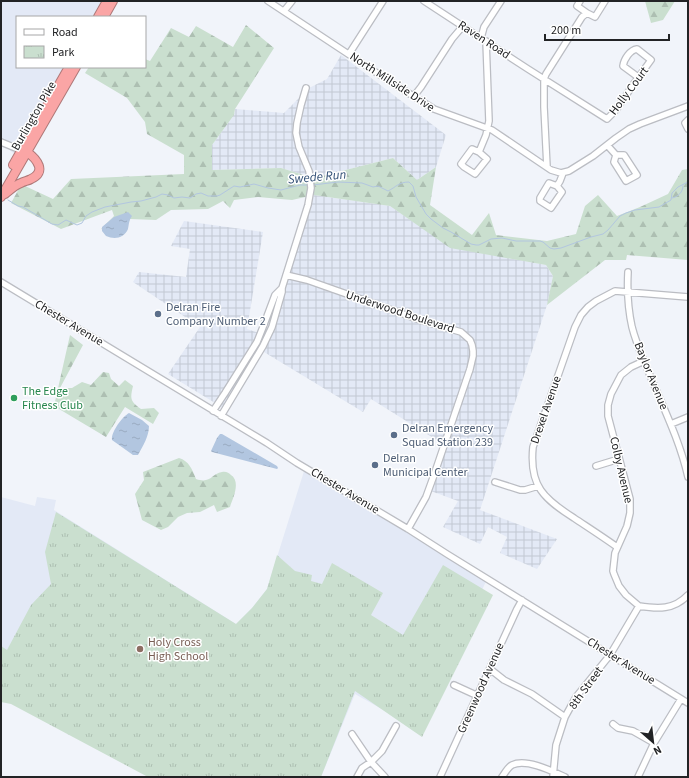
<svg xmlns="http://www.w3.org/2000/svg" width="689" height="778" viewBox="0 0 689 778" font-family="'Source Sans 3',sans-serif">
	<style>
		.built { fill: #e3e9f6 }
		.industrial { fill: url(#industrial-grid) }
		.forest { fill: url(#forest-firs) }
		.park { fill: url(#park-tufts) }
		.water { fill: url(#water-ripples) }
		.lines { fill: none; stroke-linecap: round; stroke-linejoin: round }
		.stream { stroke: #b2c6e0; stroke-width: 1 }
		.minor-casing { stroke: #bbbdc3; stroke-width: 8 }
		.highway-casing { stroke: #ae7878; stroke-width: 10 }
		.minor { stroke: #fff; stroke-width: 5.5 }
		.highway { stroke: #faa5a5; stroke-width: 8 }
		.service-dot { fill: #5c6f8a; stroke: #fff; stroke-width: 1.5 }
		.leisure-dot { fill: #2e9e5b; stroke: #fff; stroke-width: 1.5 }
		.education-dot { fill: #8d6e63; stroke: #fff; stroke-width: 1.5 }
		.labels { text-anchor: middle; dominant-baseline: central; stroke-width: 3; stroke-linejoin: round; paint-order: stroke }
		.street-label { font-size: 12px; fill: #222325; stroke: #fff }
		.service-label { font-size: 12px; fill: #4e5e75; stroke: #fff; text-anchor: start }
		.leisure-label { font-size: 12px; fill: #27864d; stroke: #fff; text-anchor: start }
		.education-label { font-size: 12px; fill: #785e54; stroke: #fff; text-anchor: start }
		.water-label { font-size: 13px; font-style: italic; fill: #314f75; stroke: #fff }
	</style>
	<defs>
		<pattern id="industrial-grid" width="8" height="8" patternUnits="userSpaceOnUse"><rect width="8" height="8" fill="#e3e9f6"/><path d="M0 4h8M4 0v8" fill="none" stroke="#c2c8d3"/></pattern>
		<pattern id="forest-firs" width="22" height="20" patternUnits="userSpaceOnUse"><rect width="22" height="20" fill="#cadfcf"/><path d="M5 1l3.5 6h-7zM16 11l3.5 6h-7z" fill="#adbfb2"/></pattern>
		<pattern id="park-tufts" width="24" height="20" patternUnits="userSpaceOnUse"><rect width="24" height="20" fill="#cadfcf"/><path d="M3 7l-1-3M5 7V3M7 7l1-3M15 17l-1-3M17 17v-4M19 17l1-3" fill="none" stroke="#adbfb2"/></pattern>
		<pattern id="water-ripples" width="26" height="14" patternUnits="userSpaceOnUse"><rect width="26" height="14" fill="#b2c6e0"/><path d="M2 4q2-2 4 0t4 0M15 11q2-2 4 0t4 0" fill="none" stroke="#99aac0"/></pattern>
	</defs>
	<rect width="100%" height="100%" fill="#f1f4fa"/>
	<path class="built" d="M1,1H107L98,17H17V67H69L18,157L1,143Z
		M305,468L487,579L419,730L355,694L321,777L1,698V497L35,506L37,497L56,500L54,510L236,624L252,608L267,589Z"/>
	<path class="industrial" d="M341,55L446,135L436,167L417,180L393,158L314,178L281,168L212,170V145L234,115L235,109L284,113L309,88L327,79Z
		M314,195L390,206L450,247L546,265L553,276L547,305L480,510L557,539L537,569L500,553L507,537L488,527L480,544L443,527L458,501L428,490L443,444L371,399L363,412L259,349L223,408L168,374L200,327L133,282L139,272L186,277L190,249L171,246L184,221L263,232L247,329L265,335Z"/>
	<path class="forest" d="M645,1H675L663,20L651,23Z
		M246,25L274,48L235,109L234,115L212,145V170L281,168L314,178L393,158L417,180L436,167L430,205L472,235L489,213L496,235L547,241L576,234L585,206L598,195L617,216L640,207L668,194L682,170L688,169V260L627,255L626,260H605L547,305L553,276L546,265L450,248L390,206L314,195L292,200L258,197L234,200L230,208L223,201L208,209L171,210L156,220L130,219L123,235L101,229L114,216L112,210L61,229L11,203L21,185L25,186L53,199L71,179L184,174V155L147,134L145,122L127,98L85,73L89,67H145V59L150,61L171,28L189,37L196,26L233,47Z
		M70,335L83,345L60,388H72L82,382L91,385L103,372L109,373L111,379L119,386L125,380L133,386C130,399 130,401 141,409L154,408L159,413L153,424L125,407L106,437L54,406Z
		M179,458C189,461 192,469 196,479C211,484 211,474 222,472C226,471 229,473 231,475C241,482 233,498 230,507L217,512L214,505L200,512L187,513L178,517L168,527L161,530L142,520L135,494L144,480L143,472Z"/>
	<path class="park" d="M56,512L236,624L252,608L267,589L277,555L295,571L312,575L311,581L322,584L332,563L383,593L371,615L403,635L443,565L493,595L422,737L355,691L321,777H148L11,704L1,702V646L7,650L31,605L51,584L45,552Z"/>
	<path class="water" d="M128,212L132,216C129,220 129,224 128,229C124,238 115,240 106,236L102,231V227L114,217Z
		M129,413L142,420L149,426C149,436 143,446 138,455H133L112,440C111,432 122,417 129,413Z
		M220,434H222L277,466L278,468L277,469L212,452L211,451L217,438Z"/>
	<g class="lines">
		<path class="stream" d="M313,185L338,182L362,183L373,187L378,186L388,191C396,187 399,182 409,182L413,186L416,197L426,214L431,219L443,228L451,232L471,244L476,245H479L491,239L502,238L516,241H540L543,242L550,248L554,249L561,248L591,237L603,234L608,230L620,216L626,213L635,210L659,207L671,200L672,193L678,187L688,182
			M672,198C678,197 683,192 683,186
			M8,200L18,206L23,207L52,224L58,225L66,220L77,225L82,223L86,216L92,212L105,207L131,202L141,201L156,197L162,194L168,195L174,198L182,197L190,198L196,194L201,193L208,196H217L220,195L234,186L240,187L254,184L268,188L281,190L300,185H308"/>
		<defs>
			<path id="minor" d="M268,1L386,79L434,109L492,130L551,170L561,173L569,171L593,156L616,138L629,129L640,124L688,106
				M424,1L528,69L607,119L616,110L635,82L651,60L637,49C630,50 624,59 623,66L638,77
				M580,1L577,6L587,13
				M284,11L292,1
				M481,38L484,27L501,1
				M349,54L383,1
				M414,96L421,87L452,39L463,26
				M688,120L685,123L688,129
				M1,142L23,151
				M607,145L616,155L614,162L626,181L637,175L624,155H616
				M472,149L479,152L487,159L475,174L464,167L461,164Z
				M479,152L486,135L489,121L486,41
				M547,167L544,107V79L546,74L582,17L587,13L595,17L605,1
				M549,183L557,186L562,192L551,208L540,201V198Z
				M557,186L560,181L563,173
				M628,272C627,291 628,309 632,327C636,343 643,358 649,373C663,407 680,441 688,477
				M286,275L307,280L423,321L461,332L470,340L472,345L473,351V356L470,369L434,475L426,497L408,529
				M1,282L267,443L297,463L408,529L447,554L688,703
				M213,411L225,393L257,342L263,327L275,295L282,288
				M221,416L263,346L272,327L282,292V288L308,205L311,188L309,171L299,147L296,133L297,123L301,105L306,88
				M671,424L688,417
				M596,466L619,459
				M495,482L520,490H525L538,486
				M617,547C603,537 589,528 574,518C544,499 529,486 533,447L575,327L581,315L588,307L596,301L615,291L688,297
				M639,606L626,595L619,586L614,574L613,571L615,553L627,526L630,513V499L608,416V405L611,394L621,375L631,367L644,361
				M639,606C658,609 674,610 688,595
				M490,669L504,680L532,694L565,717
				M454,685L478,696
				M613,724L618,728L633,731L654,743
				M352,734L371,762L385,777
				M357,777L362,768L371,762L382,751L396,726
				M440,777L517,609L522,600
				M502,777C505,773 507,768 512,765C526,758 552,771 565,777
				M553,777L556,745L565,717L576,697L610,655L639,606
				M638,777L654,743L681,699"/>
			<path id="highway" d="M98,17L107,1
				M104,17L113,1
				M13,165L69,67
				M5,194C10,190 15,185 21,183C24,181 28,181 31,179C47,172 37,159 27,152
				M1,197L76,67"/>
		</defs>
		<use href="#minor" class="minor-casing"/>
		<use href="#highway" class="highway-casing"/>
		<use href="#minor" class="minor"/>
		<use href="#highway" class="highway"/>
	</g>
	<g class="service-dot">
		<circle cx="158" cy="314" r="4"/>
		<circle cx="394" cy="435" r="4"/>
		<circle cx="375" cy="465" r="4"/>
	</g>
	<circle class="leisure-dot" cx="14" cy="398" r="4"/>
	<circle class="education-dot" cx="140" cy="649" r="4"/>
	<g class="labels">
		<g class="street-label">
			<text transform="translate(484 40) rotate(33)">Raven Road</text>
			<text transform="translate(392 82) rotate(33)">North Millside Drive</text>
			<text transform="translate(629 91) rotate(-53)">Holly Court</text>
			<text transform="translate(34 116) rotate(-60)">Burlington Pike</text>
			<text transform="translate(400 312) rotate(18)">Underwood Boulevard</text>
			<text transform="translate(69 323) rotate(31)">Chester Avenue</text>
			<text transform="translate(651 376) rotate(68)">Baylor Avenue</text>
			<text transform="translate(546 410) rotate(-71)">Drexel Avenue</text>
			<text transform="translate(621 470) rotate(77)">Colby Avenue</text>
			<text transform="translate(345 491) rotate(31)">Chester Avenue</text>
			<text transform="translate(621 661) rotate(32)">Chester Avenue</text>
			<text transform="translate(481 688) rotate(-66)">Greenwood Avenue</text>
			<text transform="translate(586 688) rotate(-54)">8th Street</text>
		</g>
		<g class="service-label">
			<text x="166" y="307">Delran Fire<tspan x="166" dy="14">Company Number 2</tspan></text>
			<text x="402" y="428">Delran Emergency<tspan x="402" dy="14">Squad Station 239</tspan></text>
			<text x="383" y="458">Delran<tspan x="383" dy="14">Municipal Center</tspan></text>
		</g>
		<g class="leisure-label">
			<text x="22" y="391">The Edge<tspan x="22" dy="14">Fitness Club</tspan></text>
		</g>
		<g class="education-label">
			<text x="148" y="642">Holy Cross<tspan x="148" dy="14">High School</tspan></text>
		</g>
		<g class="water-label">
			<text transform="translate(317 177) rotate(-5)">Swede Run</text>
		</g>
	</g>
	<rect width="689" height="778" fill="none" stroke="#222325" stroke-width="4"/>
	<rect x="16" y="16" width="130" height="52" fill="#ffffff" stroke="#a7a7a8"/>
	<rect x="24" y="29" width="20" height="6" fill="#ffffff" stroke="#a7a7a8"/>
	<text x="52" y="36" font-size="12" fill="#222325">Road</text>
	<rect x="24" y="46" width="20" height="12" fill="url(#park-tufts)" stroke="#a7a7a8"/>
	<text x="52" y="56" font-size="12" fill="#222325">Park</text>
	<g transform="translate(653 742) rotate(152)" stroke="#ffffff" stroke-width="3" paint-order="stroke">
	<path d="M0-3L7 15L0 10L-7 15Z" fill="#222325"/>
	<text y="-6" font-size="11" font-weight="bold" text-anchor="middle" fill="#222325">N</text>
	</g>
	<path d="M545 34v6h124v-6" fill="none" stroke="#222325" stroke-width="2"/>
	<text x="551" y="34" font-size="12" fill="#222325" stroke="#ffffff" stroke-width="3" paint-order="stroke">200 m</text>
</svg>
